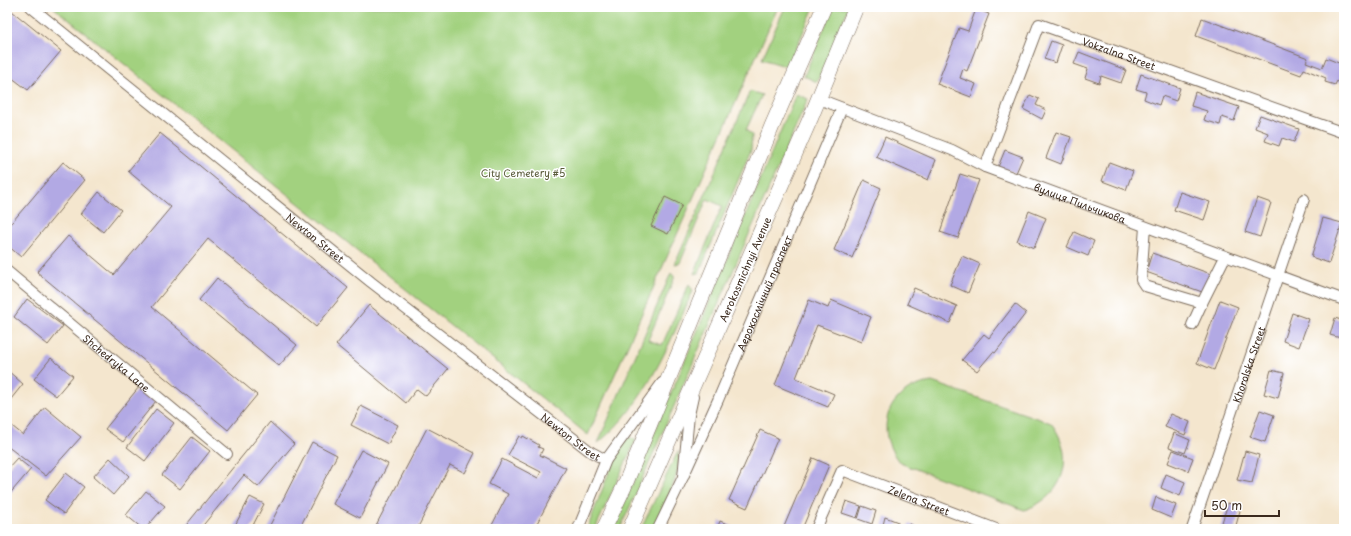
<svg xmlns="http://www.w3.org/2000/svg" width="1351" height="536" viewBox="0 0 1351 536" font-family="'Playpen Sans',sans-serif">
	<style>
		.green { fill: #a2d17f; stroke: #6e7e4e }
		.building { fill: #b2a9e4 }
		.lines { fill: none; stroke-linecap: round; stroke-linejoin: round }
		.minor-casing { stroke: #7c6c5c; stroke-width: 12 }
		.primary-casing { stroke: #7c6c5c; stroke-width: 16 }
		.minor { stroke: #fff; stroke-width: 10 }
		.primary { stroke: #fff; stroke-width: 15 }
		.labels { text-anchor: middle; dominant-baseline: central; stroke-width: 3; stroke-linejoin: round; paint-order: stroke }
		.street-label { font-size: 10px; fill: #3b2a1e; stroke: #fff }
		.park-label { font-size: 10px; fill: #5a5c3b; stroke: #fff }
	</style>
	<rect width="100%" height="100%" fill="#fff"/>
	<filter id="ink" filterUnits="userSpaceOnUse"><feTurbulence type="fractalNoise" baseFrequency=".025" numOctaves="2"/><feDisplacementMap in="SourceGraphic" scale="8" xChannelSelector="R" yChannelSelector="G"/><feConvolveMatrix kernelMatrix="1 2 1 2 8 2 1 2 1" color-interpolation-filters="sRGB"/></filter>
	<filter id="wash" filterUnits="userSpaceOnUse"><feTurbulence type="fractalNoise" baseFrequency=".012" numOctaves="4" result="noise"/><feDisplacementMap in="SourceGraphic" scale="16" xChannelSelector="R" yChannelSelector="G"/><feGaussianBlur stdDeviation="0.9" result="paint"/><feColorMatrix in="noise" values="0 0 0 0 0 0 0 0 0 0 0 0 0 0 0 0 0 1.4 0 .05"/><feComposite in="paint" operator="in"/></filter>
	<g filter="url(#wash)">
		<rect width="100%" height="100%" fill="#f4e6ce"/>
		<path class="green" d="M53,7H778L588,435Z
			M785,7H814L788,67L762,59Z
			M833,7H849L817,82L804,76Z
			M750,91L762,95L746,130L752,135L751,150L699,273L694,274L722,206L707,199L680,263L675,264Z
			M796,94L808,99L637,491L620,529H613L684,363Z
			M671,273L674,276V279L648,340L662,345L689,284L693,291C668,346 646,404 598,443Z
			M932,382L1051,423C1077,457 1064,497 1024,510L900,463C872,429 888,388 932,382Z
			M629,437L636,440L595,529H587L618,449Z
			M678,451C683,473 662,509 652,529H641Z"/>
		<g id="blocks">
			<path class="building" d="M7,7L61,51L28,90L7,74Z
				M976,9L989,14L967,71L963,69L960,78L976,84L971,97L937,84L959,28L968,31Z
				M1202,18L1308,58L1306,62L1322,68L1326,58L1344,65V84L1337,81L1335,85L1325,82L1326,78L1304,69L1301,75L1196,36Z
				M1051,41L1062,45L1056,63L1044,59Z
				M1079,52L1126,70L1121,83L1101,76L1099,83L1085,78L1088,69L1074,64Z
				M1141,74L1180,88L1176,101L1162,96L1159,105L1144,99L1146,92L1136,89Z
				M1195,92L1239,107L1234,121L1222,117L1220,125L1204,120L1207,111L1191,106Z
				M1030,95L1039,99L1036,105L1046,110L1042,119L1023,109Z
				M1260,115L1299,129L1294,142L1282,138L1279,146L1265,141L1268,133L1255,128Z
				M1056,132L1071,137L1061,164L1046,158Z
				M160,133L348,288L316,327L208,239L152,307L257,395L228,430L37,272L68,236L114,275L171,207L128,171Z
				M885,137L936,160L928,180L876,157Z
				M1005,150L1023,157L1016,173L998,167Z
				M63,162L85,180L21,257L7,245V228Z
				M1109,162L1133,171L1126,190L1102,181Z
				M960,174L979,180L958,238L940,232Z
				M864,180L881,188L852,258L834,250Z
				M99,192L121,210L103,232L81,214Z
				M1180,192L1210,202L1204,220L1174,210Z
				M665,197L682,205L668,234L651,226Z
				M1257,198L1271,203L1260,237L1245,232Z
				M1029,211L1046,218L1034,248L1017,241Z
				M1323,218L1342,223L1329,263L1311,257Z
				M1074,232L1094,241L1088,256L1067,247Z
				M1152,253L1211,274L1205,293L1146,272Z
				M962,256L980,264L968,293L950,285Z
				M217,278L297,345L279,366L199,300Z
				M914,288L957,306L950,323L907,304Z
				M27,299L63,326L48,345L14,317Z
				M809,300L828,308L831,300L871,317L861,342L817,325L796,378L834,394L828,407L775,385Z
				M1220,300L1238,307L1214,370L1197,363Z
				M1015,304L1026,313L995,353L993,352L977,371L962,360L984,334L989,338Z
				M369,305L448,369L426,396L417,389L406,403L336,345Z
				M1292,313L1309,319L1299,347L1283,341Z
				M1335,318L1344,321V339L1330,335Z
				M51,358L73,376L56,396L34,379Z
				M7,370L23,384L7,404Z
				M1271,370L1284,373L1278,398L1264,394Z
				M139,387L156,401L123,442L105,429Z
				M361,406L398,425L388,444L351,425Z
				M45,407L81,437L46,476L7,446V422L23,435Z
				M156,409L174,423L145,461L127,447Z
				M1260,410L1274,415L1265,442L1250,437Z
				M1171,414L1190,422L1185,435L1165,427Z
				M270,422L294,444L258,487L244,475L200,529H183Z
				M427,428L475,453L465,473L450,465L417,529H374Z
				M760,430L778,438L747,508L729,500Z
				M1174,433L1190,440L1185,453L1169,447Z
				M519,436L522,438L523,436L539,445L538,447L543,449L540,455L566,468L534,529H490L508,494L489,484L502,459L538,478L541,472L508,455Z
				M192,437L210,451L180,489L162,475Z
				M312,442L337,455L299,529H268Z
				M361,450L388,464L360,518L333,504Z
				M1173,450L1193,458L1188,471L1168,463Z
				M1245,451L1259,455L1252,483L1237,480Z
				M17,458L31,469L7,497V469Z
				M110,458L129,476L113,495L93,477Z
				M813,458L829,465L802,529H783Z
				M66,473L84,487L64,514L45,500Z
				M1166,474L1185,482L1180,496L1161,488Z
				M146,491L165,506L145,529H143L126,515Z
				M250,497L264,504L251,529H233Z
				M1156,497L1176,505L1171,518L1152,510Z
				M846,501L861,506L857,518L842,513Z
				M1228,503L1241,507L1235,529H1220Z
				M862,506L876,511L872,524L858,519Z
				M885,517L898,522L896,529H882Z
				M720,521L739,529H717Z
				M909,524L921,528L927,529H907Z"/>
		</g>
	</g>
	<g filter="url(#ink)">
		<use href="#blocks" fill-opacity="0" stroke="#7c6c5c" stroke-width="1"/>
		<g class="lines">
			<defs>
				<g id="minor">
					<path id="s1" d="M31,7L371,282L591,452L606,460"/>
					<path id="s2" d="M819,99L952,150L985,167L1344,300"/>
					<path id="s3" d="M985,167L1039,24L1344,133"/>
					<path d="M1145,227L1141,280L1145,286L1202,303L1225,257"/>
					<path id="s4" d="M7,271L227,454"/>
					<path d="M1192,325L1202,303"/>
					<path id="s5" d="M683,477L718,400L842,108"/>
					<path d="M578,529L606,460L662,383"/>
					<path d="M658,529L683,477L689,415L693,397"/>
					<path id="s6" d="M816,529L842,470L996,529"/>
					<path id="s7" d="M1192,529L1304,199"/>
				</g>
				<g id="primary">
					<path d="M604,529L624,487L772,126L824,7"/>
					<path id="s8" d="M630,529L811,117L856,7"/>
				</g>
			</defs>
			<use href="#minor" class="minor-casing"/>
			<use href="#primary" class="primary-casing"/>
			<use href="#minor" class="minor"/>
			<use href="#primary" class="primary"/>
		</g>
	</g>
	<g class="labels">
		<g class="street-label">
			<text stroke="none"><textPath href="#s3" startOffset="238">Vokzalna Street</textPath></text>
			<text stroke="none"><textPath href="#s2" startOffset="281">вулиця Пильчикова</textPath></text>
			<text stroke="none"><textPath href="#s1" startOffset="366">Newton Street</textPath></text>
			<text stroke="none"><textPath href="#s8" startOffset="284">Aerokosmichnyi Avenue</textPath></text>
			<text stroke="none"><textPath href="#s5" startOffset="201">Аерокосмічний проспект</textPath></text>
			<text stroke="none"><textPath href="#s4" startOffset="143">Shchedryka Lane</textPath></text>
			<text stroke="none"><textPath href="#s7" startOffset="174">Khorolska Street</textPath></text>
			<text stroke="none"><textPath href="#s1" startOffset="690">Newton Street</textPath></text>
			<text stroke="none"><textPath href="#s6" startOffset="147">Zelena Street</textPath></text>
		</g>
		<g class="park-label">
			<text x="523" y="172">City Cemetery #5</text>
		</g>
	</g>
	<rect width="1351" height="536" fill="none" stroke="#fff" stroke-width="24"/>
	<path d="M1205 510v6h74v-6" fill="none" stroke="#3b2a1e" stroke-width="2"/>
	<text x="1211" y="510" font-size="12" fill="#3b2a1e" stroke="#ffffff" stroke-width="3" paint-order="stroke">50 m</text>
</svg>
